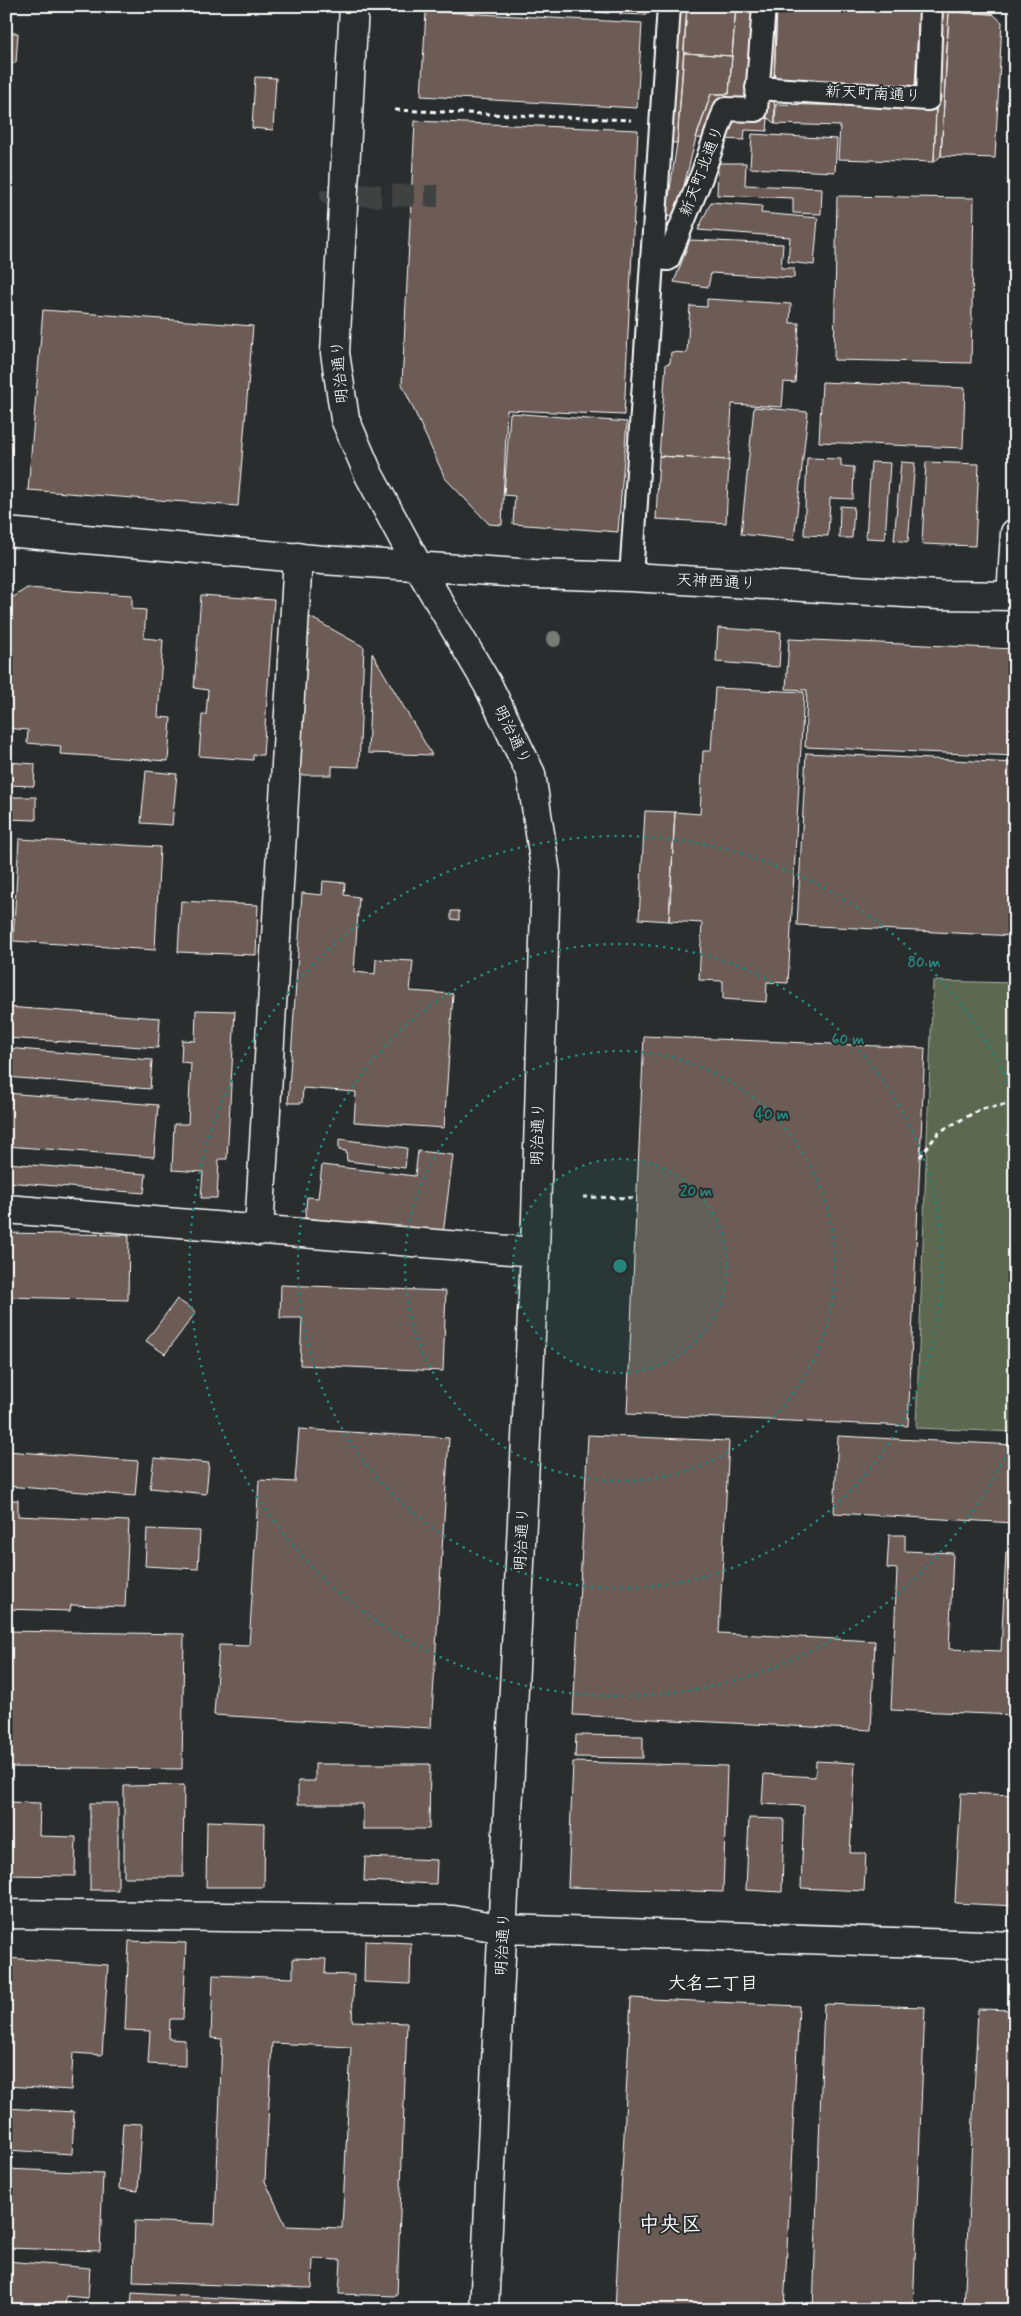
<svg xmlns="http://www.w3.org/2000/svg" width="1021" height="2316" viewBox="0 0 1021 2316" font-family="Mynerve,'Klee One',sans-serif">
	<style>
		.green { fill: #5c674f; stroke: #aeb3a7 }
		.building { fill: #6c5c54; stroke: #fff; fill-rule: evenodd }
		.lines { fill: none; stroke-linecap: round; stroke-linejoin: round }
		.pedestrian-tunnel { stroke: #3f4243; stroke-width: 22; stroke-dasharray: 22 11; stroke-linecap: butt }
		.pedestrian-casing { stroke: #fff; stroke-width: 26 }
		.minor-casing { stroke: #fff; stroke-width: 31 }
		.tertiary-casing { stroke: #fff; stroke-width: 31 }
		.path { stroke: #fff; stroke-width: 3; stroke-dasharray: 5 4; stroke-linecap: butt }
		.pedestrian { stroke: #2a2d2e; stroke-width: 22 }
		.minor { stroke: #2a2d2e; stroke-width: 28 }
		.tertiary { stroke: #2a2d2e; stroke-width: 28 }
		.tree { fill: #777b76 }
		.ring { fill: none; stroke: #27847c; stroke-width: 2.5; stroke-dasharray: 2.5 5 }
		.labels { text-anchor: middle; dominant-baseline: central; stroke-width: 4; stroke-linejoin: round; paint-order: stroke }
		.street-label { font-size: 16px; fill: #fff; stroke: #2a2d2e }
		.neighbourhood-label { font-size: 18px; font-weight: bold; fill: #fff; stroke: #2a2d2e }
		.district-label { font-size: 21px; font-weight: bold; fill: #fff; stroke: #2a2d2e }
		.centre { fill: #27847c; stroke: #2a2d2e; stroke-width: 2.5 }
		.ring-label { font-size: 15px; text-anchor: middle; font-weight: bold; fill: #27847c; stroke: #2a2d2e; stroke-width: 4; stroke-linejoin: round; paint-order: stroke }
	</style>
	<rect width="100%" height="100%" fill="#2a2d2e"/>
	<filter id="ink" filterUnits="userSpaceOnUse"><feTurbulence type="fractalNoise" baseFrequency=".02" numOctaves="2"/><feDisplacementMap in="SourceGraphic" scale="10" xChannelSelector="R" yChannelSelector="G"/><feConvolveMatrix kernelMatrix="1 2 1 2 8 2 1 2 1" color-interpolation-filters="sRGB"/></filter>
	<g filter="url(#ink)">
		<path class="green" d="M933,981L1015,983V1432L916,1428Z"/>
		<path class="building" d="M517,6H609V13Z
			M620,6H646V15L620,14Z
			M661,6H687L677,143L652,142Z
			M687,6H736L732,56L684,53Z
			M736,6H777L774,81L775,124L768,118L729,116L720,139L696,138L711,94H729Z
			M777,6L919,9L915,87L774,81Z
			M860,6H905V8Z
			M905,6H994L993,14L949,12L941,156L934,162L936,108H915L919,9L905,8Z
			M426,11L642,23L637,108L421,96Z
			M949,12L993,14L1002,22L995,158L941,156Z
			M6,33H18L16,63H6Z
			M684,53L732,56L729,94H711L696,138L676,218L666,216L677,143Z
			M255,77L276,78L273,130L252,128Z
			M776,104L936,108L934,162L838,159L840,126L775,124Z
			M729,116L768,118L767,131L745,130L744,140L720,139Z
			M415,121L638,130L624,415L507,410L502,525L489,524L445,478L402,384Z
			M752,134L837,139L835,172L750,168Z
			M718,163H746L745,185L822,188L821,214L793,213V198L717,195Z
			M837,196L974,198L971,363L834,360Z
			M711,202L762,206L761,213L818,218L814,265L788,262L790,237L698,230Z
			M690,240L783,244L781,268H794V278L711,273L708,287L674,282Z
			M707,299L791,304L790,323H799L795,383L784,382L782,407L732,404L729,460L659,456L666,364L670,363L671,352L687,353L690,306L707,307Z
			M43,310L253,326L238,506L28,490Z
			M822,382L965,388L963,448L819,442Z
			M754,407L808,412L794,540L741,534Z
			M510,413L627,422L618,532L513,524L515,496L504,495Z
			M659,456L729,460L726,523L656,519Z
			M807,458L841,459V466L854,467L853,499L830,498L828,536L804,535Z
			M871,462L890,463L885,539L866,538Z
			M901,462L915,463L908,542L894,540Z
			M926,462L979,464L975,546L922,544Z
			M840,506L854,507L852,538H839Z
			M27,588L132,595V609L146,610L144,638L163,640L158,717L171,718L168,761L60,754L61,746L27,743L28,730L6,728V637L9,600Z
			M201,595L274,600L263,755H253V760L199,756L202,715H206L208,690L194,688Z
			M308,616L364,647L359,767L332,766V775H300Z
			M718,628L781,632L779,667L716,662Z
			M789,639L1015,649V756L805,747L807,690L786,689Z
			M372,653L432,755L368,753Z
			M715,688L804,692L788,983L767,982L766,1002L723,999V981L699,980L702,923L669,921L675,812L700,814L703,751H711Z
			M806,753L1015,763V936L797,925Z
			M8,762L35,764L34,786L7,785Z
			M146,771L177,774L172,825L141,823Z
			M6,797H36V820L6,819Z
			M645,811L675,812L669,921L639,919Z
			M19,839L160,847L155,950L13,941Z
			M323,881L345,883L344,895L359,897L354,972L375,974L376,959L413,961L410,991L453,994L444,1128L354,1122L356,1092L303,1088L302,1103H288L302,893L322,895Z
			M181,901L258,905L256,955L178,952Z
			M451,911H459V920L451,919Z
			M6,1007L160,1018L158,1048L6,1038Z
			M196,1010L235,1011L227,1159H219L217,1198H201L203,1172L172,1170L174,1124H188L191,1063L181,1062L182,1040L195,1041Z
			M644,1036L925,1048L908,1426L627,1414Z
			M6,1048L152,1060L150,1089L6,1077Z
			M6,1093L158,1105L154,1157L6,1146Z
			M339,1139L407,1148L405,1168L347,1161L346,1151L339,1150Z
			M418,1151L453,1155L443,1234L305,1218L307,1197L318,1198L322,1165L415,1176Z
			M6,1163L146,1174L144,1193L6,1182Z
			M6,1233L129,1235L128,1300L6,1297Z
			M281,1285L446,1291L443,1371L300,1365L302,1318H280Z
			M177,1299L196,1312L165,1354L146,1341Z
			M299,1429L449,1438L431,1728L214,1715L219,1645L249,1646L259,1480L295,1482Z
			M588,1435L729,1441L719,1633L875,1641L871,1730L573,1715Z
			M838,1436L1015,1445V1523L834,1513Z
			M6,1451L138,1461L135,1496L6,1486Z
			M154,1458L209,1463L206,1494L150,1488Z
			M6,1500H18V1516L129,1521L125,1607L71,1605L70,1611L6,1609Z
			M147,1529L200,1531L198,1569L145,1566Z
			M889,1535H905V1551L953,1553L949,1649L1001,1651L1006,1552H1015V1715L891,1710L897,1569L887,1568Z
			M6,1631L184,1634L182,1769L6,1767Z
			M576,1735L643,1736V1758L575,1757Z
			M816,1761L855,1763L850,1853H866L864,1891L801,1888L804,1806L762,1804L764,1774L815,1777Z
			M573,1762L727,1766L723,1892L568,1887Z
			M315,1764H430L429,1829H363V1804H298V1781H315Z
			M184,1785L183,1877H124V1786Z
			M961,1793L1015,1795V1906L955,1903Z
			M6,1802L40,1803L39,1836L76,1837L75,1876L6,1875Z
			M90,1803H118V1890H90Z
			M749,1818L784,1819L782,1892L746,1890Z
			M207,1821L265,1823L264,1887H206Z
			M365,1857L437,1860L436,1884L364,1881Z
			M129,1941L186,1943L183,2019H170L169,2039L185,2040V2066L148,2064L150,2031L125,2030Z
			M365,1941L411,1943L410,1984L364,1982Z
			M6,1958L108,1965L102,2055L73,2053L71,2090L6,2086Z
			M293,1958L326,1959L325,1974L354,1975L352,2021L407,2023L397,2296L339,2294L341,2260L313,2259L312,2288L133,2282L135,2221L215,2224L222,2039L211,2038L213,1975L293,1978ZM272,2043L351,2047L342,2228L286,2226L265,2181Z
			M631,1998L799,2006L784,2310H615Z
			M824,2004L925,2007L913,2310H813Z
			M978,2009L1015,2010V2310H964Z
			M6,2108L74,2112L72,2154L6,2150Z
			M123,2123L142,2124L138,2191L119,2189Z
			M6,2169L103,2173L100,2251L6,2248Z
			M6,2261L90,2268L88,2298L66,2296L65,2310H6Z
			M132,2293L382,2307V2310H131Z"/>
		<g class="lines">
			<path class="pedestrian-tunnel" d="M331,190V195L438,196"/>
			<defs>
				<path id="pedestrian" d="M757,88L928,99L931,6
					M652,257L668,259L702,175L725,109L756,110L764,6
					M631,577L669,6"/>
				<path id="minor" d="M1011,596L1015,533
					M6,1209L535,1252
					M259,1231L298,557"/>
				<path id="tertiary" d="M354,6L335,353L345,419L369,475L418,566L488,685L531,774L546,873L535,1252L484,2310
					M6,532L323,560L534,574L631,577L939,595L1015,596
					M6,1914L453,1920L504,1929L1015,1946"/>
			</defs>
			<use href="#pedestrian" class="pedestrian-casing"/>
			<use href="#minor" class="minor-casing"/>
			<use href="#tertiary" class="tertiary-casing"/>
			<path class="path" d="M395,110L631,120
				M920,1157L939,1132L981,1109L1015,1103
				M583,1197L637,1198"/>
			<use href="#pedestrian" class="pedestrian"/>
			<use href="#minor" class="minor"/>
			<use href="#tertiary" class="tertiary"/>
		</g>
		<circle class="tree" cx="554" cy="639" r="8"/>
	</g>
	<circle cx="620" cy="1266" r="107" fill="#27847c" fill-opacity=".12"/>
	<g class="ring">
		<circle cx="620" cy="1266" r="107"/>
		<circle cx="620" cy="1266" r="215"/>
		<circle cx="620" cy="1266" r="322"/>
		<path d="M1014 1437A430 430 0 1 1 1014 1095"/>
	</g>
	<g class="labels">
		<g class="street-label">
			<text transform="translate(873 94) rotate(3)">新天町南通り</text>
			<text transform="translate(702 171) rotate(-69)">新天町北通り</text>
			<text transform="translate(340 372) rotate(-95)">明治通り</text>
			<text transform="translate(716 582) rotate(3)">天神西通り</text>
			<text transform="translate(512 735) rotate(64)">明治通り</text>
			<text transform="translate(538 1134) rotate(-88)">明治通り</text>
			<text transform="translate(522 1539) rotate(-87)">明治通り</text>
			<text transform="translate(503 1944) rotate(-87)">明治通り</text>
		</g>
		<g class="neighbourhood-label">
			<text x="713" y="1984">大名二丁目</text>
		</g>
		<g class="district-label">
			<text x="670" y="2225">中央区</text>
		</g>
	</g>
	<circle cx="620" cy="1266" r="8" class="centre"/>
	<g class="ring-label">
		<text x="924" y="967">80 m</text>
		<text x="848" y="1044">60 m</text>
		<text x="772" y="1119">40 m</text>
		<text x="696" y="1196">20 m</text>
	</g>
	<rect width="1021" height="2316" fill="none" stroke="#2a2d2e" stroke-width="25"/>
	<rect x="12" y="12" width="996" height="2291" fill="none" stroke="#fff" stroke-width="2" filter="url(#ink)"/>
</svg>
